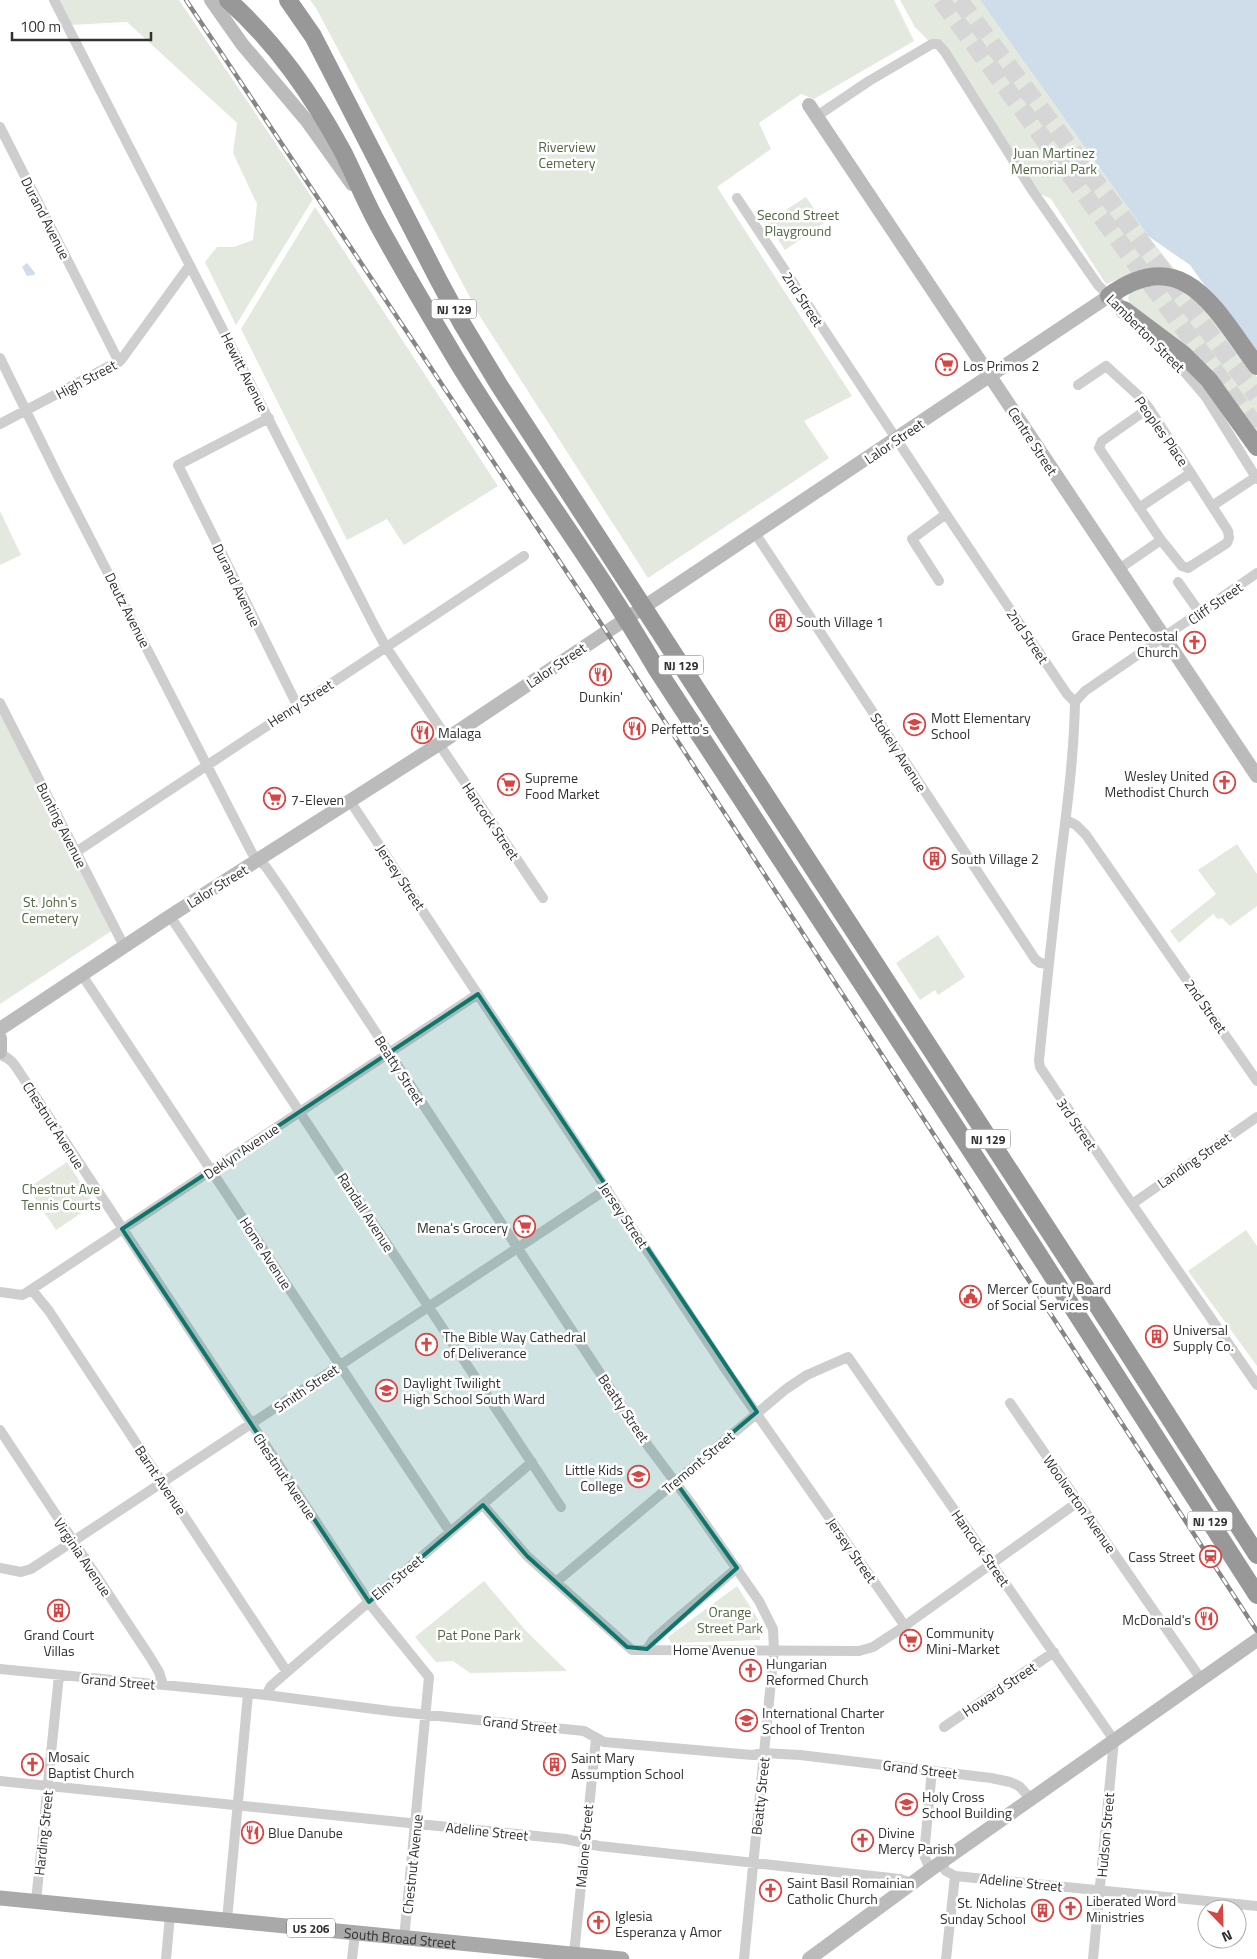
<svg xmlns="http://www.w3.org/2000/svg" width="1257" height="1959" viewBox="0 0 1257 1959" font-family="'Titillium Web',sans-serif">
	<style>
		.green { fill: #e3e9de }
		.water { fill: #cfddea }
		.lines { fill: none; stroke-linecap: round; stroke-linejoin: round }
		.highway-tunnel { stroke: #d6d6d6; stroke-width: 18; stroke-dasharray: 18 9; stroke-linecap: butt }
		.street { stroke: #cecece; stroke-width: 10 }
		.secondary { stroke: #bbb; stroke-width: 14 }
		.primary { stroke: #a9a9a9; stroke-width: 15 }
		.highway { stroke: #989898; stroke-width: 18 }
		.rail-casing { stroke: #868686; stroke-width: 4.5 }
		.rail { stroke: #fff; stroke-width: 2.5; stroke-dasharray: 8; stroke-linecap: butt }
		.marked { fill: #0f766e; fill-opacity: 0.2; stroke: #0f766e; stroke-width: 4; stroke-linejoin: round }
		.labels { text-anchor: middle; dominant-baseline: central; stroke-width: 5; stroke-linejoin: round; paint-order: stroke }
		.shield { fill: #fff; stroke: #6f6f6f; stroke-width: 1 }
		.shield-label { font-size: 12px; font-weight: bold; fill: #313131 }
		.park-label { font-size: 14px; fill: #516942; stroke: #fff }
		.street-label { font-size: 14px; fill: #313131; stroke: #fff }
		.poi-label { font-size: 14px; fill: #313131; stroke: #fff; text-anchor: start }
	</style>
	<rect width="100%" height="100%" fill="#fff"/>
	<path class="green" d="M58,0H179L313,199L236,325L205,262L217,247H234L253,240L257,204L233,153L237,123L127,22L69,25Z
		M310,0H894L914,41L814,99L801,94L759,123L771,149L717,187L852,396L804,421L829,458L648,578L481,318L316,8Z
		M900,0H980L1148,236L1175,270L1128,276L1106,284L1051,199L1032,190L953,66L915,27Z
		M806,197L824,223L785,250L767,222Z
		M315,207L498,486L404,545L387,519L347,540L241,329Z
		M1165,282L1212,309L1257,377V441L1131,307L1128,298L1131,290Z
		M0,511L21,555L0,565Z
		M0,699L116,928L0,1004Z
		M1237,844L1257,874V906L1230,926L1222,918L1218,919L1213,914L1179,943L1170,931L1216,894L1198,870Z
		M938,935L965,977L938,995L935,990L920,1000L896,963Z
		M67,1162L95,1204L56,1230L28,1188Z
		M1246,1230L1257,1246V1366L1188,1271Z
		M484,1581L526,1631L567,1671L470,1673L453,1661L436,1662L415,1637Z
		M737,1586L758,1619L760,1640L671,1643L668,1637Z"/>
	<path class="water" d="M980,0H1257V359L1190,265L1148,236Z
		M27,263L35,273L34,275L27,276L22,267Z"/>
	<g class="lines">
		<path class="highway-tunnel" d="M941,0L1257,428
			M959,0L1257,396"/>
		<path class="street" d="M54,0L375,627L386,647L447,738
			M817,116L869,81L932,44H938L945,52L1032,190L1098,285L1109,296
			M0,127L119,362
			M737,198L946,514L1067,694L1075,702C1074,759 1066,815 1059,872C1052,935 1045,998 1039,1061L1040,1067L1121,1188L1257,1385
			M1166,350L1206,397L1257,479
			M0,358L58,476L252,853L266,867L284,893L646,1443L693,1506L759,1601L773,1629L774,1650L744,1959
			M1078,385L1106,366L1141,398L1149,408L1228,531L1229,538L1227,543L1188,568L1182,566L1161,540L1099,448L1102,441L1149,408
			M269,418L178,465L297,705
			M0,424L121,360L190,265
			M1212,506L1256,477
			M1139,508L1191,473
			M755,533L1035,959L1040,963L1048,964
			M1119,569L1161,540
			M939,581L912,539L946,514
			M1178,582L1200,613
			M1075,702L1085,691L1257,573
			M0,703L124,946
			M439,744L543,898
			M350,801L728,1373L905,1626
			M1066,820L1076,825L1086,835L1257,1081
			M76,852L524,556
			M170,916L561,1507
			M82,975L450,1532
			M0,1055C10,1057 15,1065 20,1073L373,1608L429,1677L404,1939
			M1132,1204L1257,1117
			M32,1290L49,1311L287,1672
			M0,1292L22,1295L26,1293L478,994
			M1010,1403L1201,1679
			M0,1430L150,1657L159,1672L163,1685
			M483,1505L527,1556L632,1650L859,1651L873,1647L899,1630L1078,1502
			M0,1568L21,1572L31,1569L607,1189
			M556,1582L786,1389L807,1375L848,1357L1114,1740L1093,1959
			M647,1649L653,1640L672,1623L737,1568
			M0,1669L266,1695L390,1711L584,1731L604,1742L752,1755L764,1753L800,1755L991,1778L1010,1782L1019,1786L1031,1799
			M266,1695L271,1686L287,1672L532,1462
			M944,1727L1054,1652
			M0,1781L565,1839L599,1846L900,1879L912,1883
			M940,1863L946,1871L955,1876L1257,1906
			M930,1870L924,1855L932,1770
			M36,1901L59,1675
			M227,1920L248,1694
			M574,1954L596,1739
			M166,1959L170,1915
			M352,1959L355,1933
			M946,1959L955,1876"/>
		<path class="secondary" d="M211,0L242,44L307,121L352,184
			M809,105L1257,776
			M0,1029L170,916L439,744L1109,296L1124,310
			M0,1038V1052
			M809,1959L930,1870L1257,1640"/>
		<path class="primary" id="s1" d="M0,1898L622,1959"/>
		<path class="highway" d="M228,0C277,44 312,95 343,152C354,174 363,196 374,217C399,264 427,310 454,356C518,462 594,561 656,668L1028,1238L1257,1595
			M288,0L313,36L438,279L461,322L499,385L1110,1325L1257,1555
			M1109,296C1185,241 1217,313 1257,366
			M1124,310L1184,355L1209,380L1257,447"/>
		<defs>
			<path id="rail" d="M186,0L606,631L1257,1631"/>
		</defs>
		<use href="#rail" class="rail-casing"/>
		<use href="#rail" class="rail"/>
	</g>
	<path class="marked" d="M478,994L757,1412L675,1481L737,1568L647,1649L627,1647L527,1556L483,1505L369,1602L122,1229Z"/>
	<defs>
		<symbol id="supermarket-ring" viewBox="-11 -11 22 22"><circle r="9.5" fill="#fff" stroke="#d64645" stroke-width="1.5"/><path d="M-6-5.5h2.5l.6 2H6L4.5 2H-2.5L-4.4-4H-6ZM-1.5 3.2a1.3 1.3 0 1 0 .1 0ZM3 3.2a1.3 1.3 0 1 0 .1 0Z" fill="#d64645"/></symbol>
		<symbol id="building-ring" viewBox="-11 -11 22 22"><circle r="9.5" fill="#fff" stroke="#d64645" stroke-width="1.5"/><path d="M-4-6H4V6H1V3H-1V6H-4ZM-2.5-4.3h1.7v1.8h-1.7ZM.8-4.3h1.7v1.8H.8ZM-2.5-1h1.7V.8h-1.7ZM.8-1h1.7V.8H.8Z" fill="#d64645"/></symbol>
		<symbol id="church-ring" viewBox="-11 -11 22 22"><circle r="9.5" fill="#fff" stroke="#d64645" stroke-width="1.5"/><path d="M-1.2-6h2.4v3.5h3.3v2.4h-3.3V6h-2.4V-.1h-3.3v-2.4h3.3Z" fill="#d64645"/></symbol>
		<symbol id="restaurant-ring" viewBox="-11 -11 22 22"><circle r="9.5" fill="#fff" stroke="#d64645" stroke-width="1.5"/><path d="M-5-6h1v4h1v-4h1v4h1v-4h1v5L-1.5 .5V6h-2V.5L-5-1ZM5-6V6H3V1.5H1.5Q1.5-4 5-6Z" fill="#d64645"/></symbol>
		<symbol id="school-ring" viewBox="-11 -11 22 22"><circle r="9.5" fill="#fff" stroke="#d64645" stroke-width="1.5"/><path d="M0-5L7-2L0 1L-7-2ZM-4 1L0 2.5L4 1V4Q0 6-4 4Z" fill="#d64645"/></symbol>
		<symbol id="civic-ring" viewBox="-11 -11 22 22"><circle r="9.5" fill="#fff" stroke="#d64645" stroke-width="1.5"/><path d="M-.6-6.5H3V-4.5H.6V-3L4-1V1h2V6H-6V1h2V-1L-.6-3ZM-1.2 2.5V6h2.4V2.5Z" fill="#d64645"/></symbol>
		<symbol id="station-ring" viewBox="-11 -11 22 22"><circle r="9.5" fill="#fff" stroke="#d64645" stroke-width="1.5"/><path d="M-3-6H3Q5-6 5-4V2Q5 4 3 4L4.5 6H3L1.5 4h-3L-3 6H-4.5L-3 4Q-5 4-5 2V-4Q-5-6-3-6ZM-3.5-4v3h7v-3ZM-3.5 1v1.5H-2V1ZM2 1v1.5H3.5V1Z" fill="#d64645"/></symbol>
	</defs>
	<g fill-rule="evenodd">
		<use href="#supermarket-ring" x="934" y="352" width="25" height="25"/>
		<use href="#building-ring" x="768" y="608" width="25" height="25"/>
		<use href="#church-ring" x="1182" y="630" width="25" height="25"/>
		<use href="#restaurant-ring" x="588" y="662" width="25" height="25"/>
		<use href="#school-ring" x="902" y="712" width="25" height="25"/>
		<use href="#restaurant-ring" x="622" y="716" width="25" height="25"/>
		<use href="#restaurant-ring" x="410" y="720" width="25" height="25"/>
		<use href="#church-ring" x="1212" y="770" width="25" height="25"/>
		<use href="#supermarket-ring" x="496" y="772" width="25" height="25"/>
		<use href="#supermarket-ring" x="262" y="786" width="25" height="25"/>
		<use href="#building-ring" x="922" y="846" width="25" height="25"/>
		<use href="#supermarket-ring" x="512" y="1214" width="25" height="25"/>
		<use href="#civic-ring" x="958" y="1284" width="25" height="25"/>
		<use href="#building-ring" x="1144" y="1324" width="25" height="25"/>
		<use href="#church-ring" x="414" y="1332" width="25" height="25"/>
		<use href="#school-ring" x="374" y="1378" width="25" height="25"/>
		<use href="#school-ring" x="626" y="1464" width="25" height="25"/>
		<use href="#station-ring" x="1198" y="1544" width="25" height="25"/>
		<use href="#building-ring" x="46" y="1598" width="25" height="25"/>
		<use href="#restaurant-ring" x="1194" y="1606" width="25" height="25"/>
		<use href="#supermarket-ring" x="898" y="1628" width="25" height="25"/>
		<use href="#church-ring" x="738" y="1658" width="25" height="25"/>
		<use href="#school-ring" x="734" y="1708" width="25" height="25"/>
		<use href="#church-ring" x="20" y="1752" width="25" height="25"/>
		<use href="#building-ring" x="542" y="1752" width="25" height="25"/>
		<use href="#school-ring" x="894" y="1792" width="25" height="25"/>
		<use href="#restaurant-ring" x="240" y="1820" width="25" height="25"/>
		<use href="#church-ring" x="850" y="1828" width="25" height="25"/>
		<use href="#church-ring" x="758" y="1878" width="25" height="25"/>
		<use href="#church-ring" x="1058" y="1896" width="25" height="25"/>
		<use href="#building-ring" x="1030" y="1898" width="25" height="25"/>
		<use href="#church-ring" x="586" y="1910" width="25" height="25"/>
	</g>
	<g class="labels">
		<g class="shield">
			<rect x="431.5" y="299.5" width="45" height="19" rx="4"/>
			<rect x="658.5" y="655.5" width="45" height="19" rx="4"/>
			<rect x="965.5" y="1129.5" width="45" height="19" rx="4"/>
			<rect x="1187.5" y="1511.5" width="45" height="19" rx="4"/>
			<rect x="287" y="1918.5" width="48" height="19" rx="4"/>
		</g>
		<g class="shield-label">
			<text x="454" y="309">NJ 129</text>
			<text x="681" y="665">NJ 129</text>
			<text x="988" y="1139">NJ 129</text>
			<text x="1210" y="1521">NJ 129</text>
			<text x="311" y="1928">US 206</text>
		</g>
		<g class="park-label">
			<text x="567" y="146">Riverview<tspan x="567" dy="16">Cemetery</tspan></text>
			<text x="1054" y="152">Juan Martinez<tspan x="1054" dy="16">Memorial Park</tspan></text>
			<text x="798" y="214">Second Street<tspan x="798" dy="16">Playground</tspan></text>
			<text x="50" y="901">St. John's<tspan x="50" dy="16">Cemetery</tspan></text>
			<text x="61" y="1188">Chestnut Ave<tspan x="61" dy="16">Tennis Courts</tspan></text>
			<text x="730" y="1611">Orange<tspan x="730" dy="16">Street Park</tspan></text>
			<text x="479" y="1634">Pat Pone Park</text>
		</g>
		<g class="street-label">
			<text transform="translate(46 218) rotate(63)">Durand Avenue</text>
			<text transform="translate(803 299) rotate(57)">2nd Street</text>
			<text transform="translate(1146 333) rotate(45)">Lamberton Street</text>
			<text transform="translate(245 372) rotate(63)">Hewitt Avenue</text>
			<text transform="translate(86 379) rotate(-28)">High Street</text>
			<text transform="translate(1162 431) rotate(55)">Peoples Place</text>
			<text transform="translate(894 441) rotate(-34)">Lalor Street</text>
			<text transform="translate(1033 441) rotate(57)">Centre Street</text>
			<text transform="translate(237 585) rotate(64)">Durand Avenue</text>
			<text transform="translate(1215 603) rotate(-35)">Cliff Street</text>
			<text transform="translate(128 610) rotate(63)">Deutz Avenue</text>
			<text transform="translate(1028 636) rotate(56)">2nd Street</text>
			<text transform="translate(556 665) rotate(-34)">Lalor Street</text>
			<text transform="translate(300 703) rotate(-33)">Henry Street</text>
			<text transform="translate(899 752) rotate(57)">Stokely Avenue</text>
			<text transform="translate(491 821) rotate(56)">Hancock Street</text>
			<text transform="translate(62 825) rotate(63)">Bunting Avenue</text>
			<text transform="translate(401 877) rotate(56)">Jersey Street</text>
			<text transform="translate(217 886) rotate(-32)">Lalor Street</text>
			<text transform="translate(1206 1006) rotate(55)">2nd Street</text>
			<text transform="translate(400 1070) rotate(57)">Beatty Street</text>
			<text transform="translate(1077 1124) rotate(56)">3rd Street</text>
			<text transform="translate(54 1125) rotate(57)">Chestnut Avenue</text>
			<text transform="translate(241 1151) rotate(-34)">Deklyn Avenue</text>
			<text transform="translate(1194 1160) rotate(-35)">Landing Street</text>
			<text transform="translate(366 1212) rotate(57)">Randall Avenue</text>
			<text transform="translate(624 1215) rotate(56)">Jersey Street</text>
			<text transform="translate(266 1253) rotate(57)">Home Avenue</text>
			<text transform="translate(306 1388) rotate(-34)">Smith Street</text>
			<text transform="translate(624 1408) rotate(56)">Beatty Street</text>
			<text transform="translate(698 1462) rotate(-40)">Tremont Street</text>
			<text transform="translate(285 1476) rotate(56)">Chestnut Avenue</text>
			<text transform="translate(161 1480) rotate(56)">Barnt Avenue</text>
			<text transform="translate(1080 1504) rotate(55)">Woolverton Avenue</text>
			<text transform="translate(981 1548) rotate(55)">Hancock Street</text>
			<text transform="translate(852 1550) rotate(55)">Jersey Street</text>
			<text transform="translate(83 1557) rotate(56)">Virginia Avenue</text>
			<text transform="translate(397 1577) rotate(-40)">Elm Street</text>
			<text x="714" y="1649">Home Avenue</text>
			<text transform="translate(118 1681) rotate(5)">Grand Street</text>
			<text transform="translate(999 1689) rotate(-34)">Howard Street</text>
			<text transform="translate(520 1724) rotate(6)">Grand Street</text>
			<text transform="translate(920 1769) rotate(7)">Grand Street</text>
			<text transform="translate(760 1796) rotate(-84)">Beatty Street</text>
			<text transform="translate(487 1831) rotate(6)">Adeline Street</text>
			<text transform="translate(43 1833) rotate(-84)">Harding Street</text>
			<text transform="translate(1105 1835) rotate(-85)">Hudson Street</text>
			<text transform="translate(584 1846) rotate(-85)">Malone Street</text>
			<text transform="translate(412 1864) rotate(-84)">Chestnut Avenue</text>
			<text transform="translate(1021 1882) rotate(6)">Adeline Street</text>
			<text stroke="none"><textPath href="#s1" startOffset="402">South Broad Street</textPath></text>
		</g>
		<g class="poi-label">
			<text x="963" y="365">Los Primos 2</text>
			<text x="796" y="621">South Village 1</text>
			<text x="1178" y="635" text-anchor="end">Grace Pentecostal<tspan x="1178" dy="16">Church</tspan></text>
			<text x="601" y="696" text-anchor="middle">Dunkin'</text>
			<text x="931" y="717">Mott Elementary<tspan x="931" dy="16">School</tspan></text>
			<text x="651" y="728">Perfetto's</text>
			<text x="438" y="732">Malaga</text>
			<text x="1209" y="775" text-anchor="end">Wesley United<tspan x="1209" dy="16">Methodist Church</tspan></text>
			<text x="525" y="777">Supreme<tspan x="525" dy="16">Food Market</tspan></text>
			<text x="291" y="799">7-Eleven</text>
			<text x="951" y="858">South Village 2</text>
			<text x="508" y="1227" text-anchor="end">Mena's Grocery</text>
			<text x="987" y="1288">Mercer County Board<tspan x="987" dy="16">of Social Services</tspan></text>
			<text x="1173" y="1329">Universal<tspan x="1173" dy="16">Supply Co.</tspan></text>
			<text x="443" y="1336">The Bible Way Cathedral<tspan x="443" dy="16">of Deliverance</tspan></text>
			<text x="403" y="1382">Daylight Twilight<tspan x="403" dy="16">High School South Ward</tspan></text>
			<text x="623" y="1469" text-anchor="end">Little Kids<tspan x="623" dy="16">College</tspan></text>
			<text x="1195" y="1556" text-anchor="end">Cass Street</text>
			<text x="1191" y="1619" text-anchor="end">McDonald's</text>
			<text x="926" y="1632">Community<tspan x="926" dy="16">Mini-Market</tspan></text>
			<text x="59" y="1634" text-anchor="middle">Grand Court<tspan x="59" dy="16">Villas</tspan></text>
			<text x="766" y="1663">Hungarian<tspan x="766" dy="16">Reformed Church</tspan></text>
			<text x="762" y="1712">International Charter<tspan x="762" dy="16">School of Trenton</tspan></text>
			<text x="48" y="1756">Mosaic<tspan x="48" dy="16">Baptist Church</tspan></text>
			<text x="571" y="1757">Saint Mary<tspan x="571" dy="16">Assumption School</tspan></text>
			<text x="922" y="1796">Holy Cross<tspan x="922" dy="16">School Building</tspan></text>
			<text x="268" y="1832">Blue Danube</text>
			<text x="878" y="1832">Divine<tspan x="878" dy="16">Mercy Parish</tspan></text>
			<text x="787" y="1882">Saint Basil Romainian<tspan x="787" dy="16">Catholic Church</tspan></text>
			<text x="1086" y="1900">Liberated Word<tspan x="1086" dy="16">Ministries</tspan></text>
			<text x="1026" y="1902" text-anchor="end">St. Nicholas<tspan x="1026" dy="16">Sunday School</tspan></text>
			<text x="615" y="1915">Iglesia<tspan x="615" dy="16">Esperanza y Amor</tspan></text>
		</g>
	</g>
	<g transform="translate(1222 1924) rotate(157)"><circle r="24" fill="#ffffff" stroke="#adadad"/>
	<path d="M0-4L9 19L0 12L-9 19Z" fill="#d64645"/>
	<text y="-8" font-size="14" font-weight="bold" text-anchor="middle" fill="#313131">N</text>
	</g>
	<path d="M12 32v8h139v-8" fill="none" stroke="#313131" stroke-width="2.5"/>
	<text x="20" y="32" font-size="15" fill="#313131" stroke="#ffffff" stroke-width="4" paint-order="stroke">100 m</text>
</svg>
